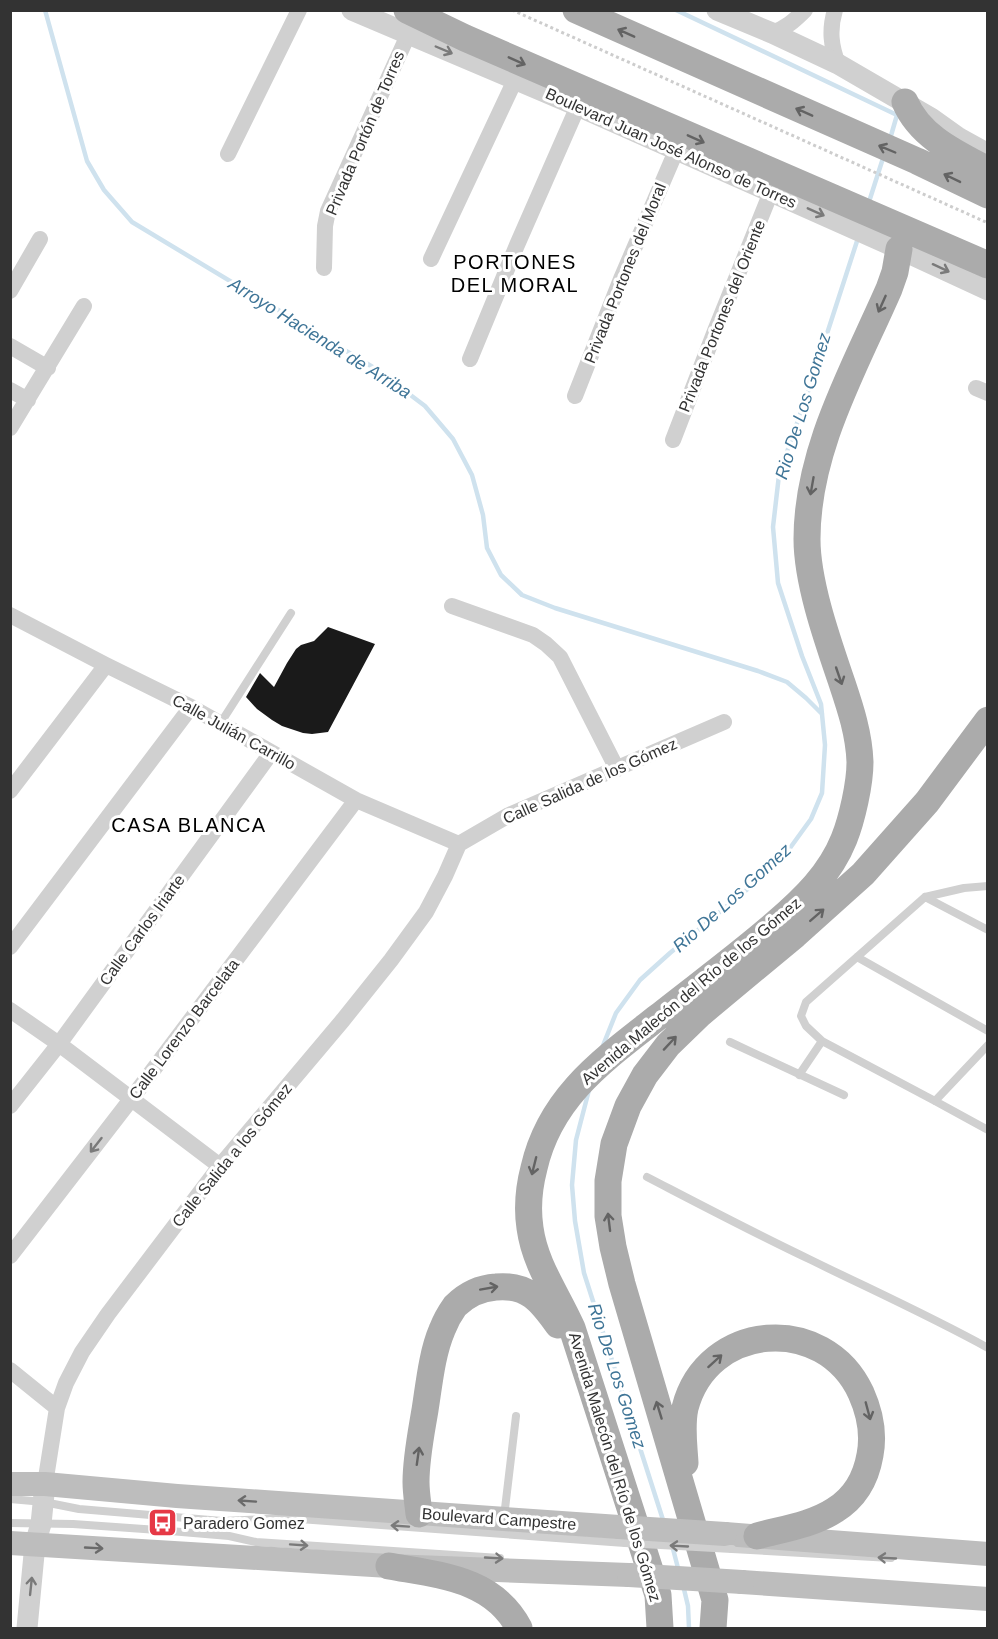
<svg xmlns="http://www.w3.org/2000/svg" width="998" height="1639" viewBox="0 0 998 1639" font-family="Arial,sans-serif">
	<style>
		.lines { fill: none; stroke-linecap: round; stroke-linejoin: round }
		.stream { stroke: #cfe2ee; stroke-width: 4.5 }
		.building { fill: #1a1a1a }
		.path { stroke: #cdcdcd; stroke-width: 3; stroke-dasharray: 3 3; stroke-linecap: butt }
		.service { stroke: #d0d0d0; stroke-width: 8 }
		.minor { stroke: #d0d0d0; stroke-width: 16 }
		.tertiary { stroke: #d0d0d0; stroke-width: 21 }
		.secondary { stroke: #bdbdbd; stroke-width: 24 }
		.primary { stroke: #ababab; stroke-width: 27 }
		.service-bridge { stroke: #d0d0d0; stroke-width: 8 }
		.secondary-bridge { stroke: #bdbdbd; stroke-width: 24 }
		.oneway { stroke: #636363 }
		.oneway2 { stroke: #7a7a7a }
		.oneway3 { stroke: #6a6a6a }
		.labels { text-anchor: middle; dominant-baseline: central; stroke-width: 6; stroke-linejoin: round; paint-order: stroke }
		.street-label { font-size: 16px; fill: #333; stroke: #fff }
		.poi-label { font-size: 16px; fill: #333; stroke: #fff; text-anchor: start }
		.water-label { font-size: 18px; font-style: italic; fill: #3f7597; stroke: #fff }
		.quarter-label { font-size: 20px; letter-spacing: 1.5px; fill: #000; stroke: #fff }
	</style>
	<rect width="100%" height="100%" fill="#fff"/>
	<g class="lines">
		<path class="stream" d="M45,10L87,161L104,190L132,222L376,369L425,406L453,439L472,475L483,515L487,548L501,575L522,595L555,608L758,671L787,682L806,698L822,714
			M676,10L897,115L890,139
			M868,205L884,155
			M602,1048L616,1013L640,980L670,953L761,878L790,848L811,819L822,793L825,745L821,704L802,656L778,583L773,527L779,475L811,383L859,235
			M589,1090L576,1140L572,1185L575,1221L584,1273L664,1523
			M672,1545L679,1572
			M683,1585L688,1606L689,1628"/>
	</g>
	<path class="building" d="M328,627L375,644L328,732L312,734L303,733L282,726L272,720L257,709L246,697L260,673L274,687L287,663L296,649L301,645L314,641Z"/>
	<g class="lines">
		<path class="path" d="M512,10L988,223"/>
		<path class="service" d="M220,724L291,613
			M988,886L964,888L925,897L806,1002L801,1016L806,1026L822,1041L935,1101L988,1130
			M925,897L988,930
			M857,957L988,1031
			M730,1042L844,1095
			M799,1075L822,1041
			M935,1101L988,1045
			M647,1177C701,1205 756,1234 811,1260C870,1289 930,1316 988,1348
			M10,1499L44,1502L79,1509L222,1521L286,1518L625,1543
			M504,1517L516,1416
			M10,1523L73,1524L158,1530L229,1536L256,1542L500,1558
			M732,1549L891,1558"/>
		<path class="minor" d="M835,10C829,30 831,46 838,64
			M772,33C786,28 794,21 805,10
			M228,154L299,10
			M431,259L515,80
			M324,268L325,226L328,211L408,35
			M10,291L40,239
			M10,346L48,368
			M470,359L517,245L578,106
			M976,388L988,393
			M10,390L28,400
			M575,396L621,279L676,151
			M10,428L84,306
			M673,440L715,331L771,192
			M452,606L533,635L546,644L560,657L617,769
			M10,615L106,665L191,707L356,800L459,844
			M10,791L106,665
			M459,844L509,815L724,722
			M10,947L191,707
			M10,1010L59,1044L220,1166
			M10,1106L59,1044L271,753
			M10,1256L132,1098L356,800
			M10,1370L57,1408
			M45,1484L57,1408L66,1383L82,1352L108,1314L220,1166L343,1020L391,960L426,912L445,876L459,844"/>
		<path class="tertiary" d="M352,10L578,106L895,247L988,290
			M717,10L772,33L838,64L931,118L959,138L988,154
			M27,1628L35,1544L41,1524L45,1484"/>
		<path class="secondary" d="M10,1484H45L177,1496L619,1527
			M725,1534L988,1554
			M10,1543L389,1566L629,1575
			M742,1582L988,1599"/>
		<path class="primary" d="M407,10L465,38L988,265
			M576,10L917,161L988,195
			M905,102C920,137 956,153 988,170
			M685,1463C684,1445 681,1426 685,1408C707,1322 824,1313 861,1393C870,1413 874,1434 870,1455C866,1478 856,1497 835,1510C812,1525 783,1529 757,1536
			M419,1514C418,1504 416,1493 416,1482C416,1458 421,1434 425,1410C429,1385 432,1353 442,1330C445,1322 450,1313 455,1306C466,1295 481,1288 496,1287C528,1284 541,1301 558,1325
			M389,1566C438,1575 493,1578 519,1628
			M660,1628L658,1595L572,1328C557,1294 535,1265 530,1228C527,1208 529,1187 534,1168C550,1097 603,1060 658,1017C697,986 738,956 776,923C804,899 830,874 844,839C852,819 860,784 860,762C859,733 850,707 841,680C827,639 807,582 807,539C807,450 854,369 889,289L895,272L899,249
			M713,1628L715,1600L622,1284L613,1247L608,1216V1181L614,1144L628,1106L645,1075L668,1045L700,1014L795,935L863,874L927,802L988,720"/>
		<path class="service-bridge" d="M625,1543L732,1549"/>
		<path class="secondary-bridge" d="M619,1527L725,1534
			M629,1575L742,1582"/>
	</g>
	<defs><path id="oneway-shaft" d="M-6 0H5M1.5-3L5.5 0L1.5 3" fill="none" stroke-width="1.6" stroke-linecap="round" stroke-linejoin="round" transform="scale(1.5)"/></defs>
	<g class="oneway">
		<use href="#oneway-shaft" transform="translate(626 33) rotate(-156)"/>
		<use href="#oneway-shaft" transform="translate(517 61) rotate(24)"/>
		<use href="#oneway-shaft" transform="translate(804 112) rotate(-156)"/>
		<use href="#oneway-shaft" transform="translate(696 139) rotate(24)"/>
		<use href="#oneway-shaft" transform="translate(887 149) rotate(-157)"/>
		<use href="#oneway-shaft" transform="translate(952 178) rotate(-154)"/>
		<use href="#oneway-shaft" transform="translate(882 304) rotate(114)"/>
		<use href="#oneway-shaft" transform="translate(812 486) rotate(100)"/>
		<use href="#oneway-shaft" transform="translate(839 676) rotate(71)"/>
		<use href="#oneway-shaft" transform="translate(817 915) rotate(-41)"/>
		<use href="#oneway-shaft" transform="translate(670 1043) rotate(-47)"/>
		<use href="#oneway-shaft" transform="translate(534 1166) rotate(104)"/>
		<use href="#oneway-shaft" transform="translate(609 1222) rotate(-97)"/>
		<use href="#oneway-shaft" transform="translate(489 1288) rotate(-10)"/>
		<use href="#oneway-shaft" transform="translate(715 1361) rotate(-42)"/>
		<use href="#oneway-shaft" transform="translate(659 1410) rotate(-107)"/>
		<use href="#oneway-shaft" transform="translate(868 1411) rotate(75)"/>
		<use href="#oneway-shaft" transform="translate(418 1456) rotate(-82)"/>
	</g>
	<g class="oneway2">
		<use href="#oneway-shaft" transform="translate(444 50) rotate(23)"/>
		<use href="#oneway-shaft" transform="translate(816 212) rotate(24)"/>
		<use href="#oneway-shaft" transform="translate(941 268) rotate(25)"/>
		<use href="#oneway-shaft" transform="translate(96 1145) rotate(128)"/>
		<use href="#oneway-shaft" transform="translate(400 1526) rotate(-176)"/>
		<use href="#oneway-shaft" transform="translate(299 1545) rotate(4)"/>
		<use href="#oneway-shaft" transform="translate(679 1546) rotate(-177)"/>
		<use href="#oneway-shaft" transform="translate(494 1558) rotate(3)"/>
		<use href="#oneway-shaft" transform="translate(887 1558) rotate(-177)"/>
		<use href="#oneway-shaft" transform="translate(31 1586) rotate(-84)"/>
	</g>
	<g class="oneway3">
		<use href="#oneway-shaft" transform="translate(247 1501) rotate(-176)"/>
		<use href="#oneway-shaft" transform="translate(94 1548) rotate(3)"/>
	</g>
	<defs>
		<symbol id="bus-square" viewBox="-11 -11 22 22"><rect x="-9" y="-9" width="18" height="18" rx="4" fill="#e63946" stroke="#fff"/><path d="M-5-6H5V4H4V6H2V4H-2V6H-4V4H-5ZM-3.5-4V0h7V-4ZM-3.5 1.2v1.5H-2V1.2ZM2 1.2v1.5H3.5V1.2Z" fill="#fff"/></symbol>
	</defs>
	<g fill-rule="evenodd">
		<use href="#bus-square" x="146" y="1506" width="33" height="33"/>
	</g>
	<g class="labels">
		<g class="street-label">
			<text transform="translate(365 133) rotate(-67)">Privada Portón de Torres</text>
			<text transform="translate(671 148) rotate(24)">Boulevard Juan José Alonso de Torres</text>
			<text transform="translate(625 273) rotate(-68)">Privada Portones del Moral</text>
			<text transform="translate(722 316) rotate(-68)">Privada Portones del Oriente</text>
			<text transform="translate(234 732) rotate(29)">Calle Julián Carrillo</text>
			<text transform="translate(590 781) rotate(-24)">Calle Salida de los Gómez</text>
			<text transform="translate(142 930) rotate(-54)">Calle Carlos Iriarte</text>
			<text transform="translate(691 991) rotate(-40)">Avenida Malecón del Río de los Gómez</text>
			<text transform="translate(184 1029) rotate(-53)">Calle Lorenzo Barcelata</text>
			<text transform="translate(232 1155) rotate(-51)">Calle Salida a los Gómez</text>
			<text transform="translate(615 1467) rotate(73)">Avenida Malecón del Río de los Gómez</text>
			<text transform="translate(499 1519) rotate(4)">Boulevard Campestre</text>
		</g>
		<g class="poi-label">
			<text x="183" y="1523">Paradero Gomez</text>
		</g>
		<g class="water-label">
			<text transform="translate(320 338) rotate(32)">Arroyo Hacienda de Arriba</text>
			<text transform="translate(803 406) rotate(-73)">Rio De Los Gomez</text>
			<text transform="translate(732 898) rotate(-42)">Rio De Los Gomez</text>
			<text transform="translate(617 1376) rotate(72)">Rio De Los Gomez</text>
		</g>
		<g class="quarter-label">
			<text x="515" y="262">PORTONES<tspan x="515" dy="23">DEL MORAL</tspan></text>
			<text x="189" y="825">CASA BLANCA</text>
		</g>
	</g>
	<rect width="998" height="1639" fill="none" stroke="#333333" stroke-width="24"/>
</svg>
